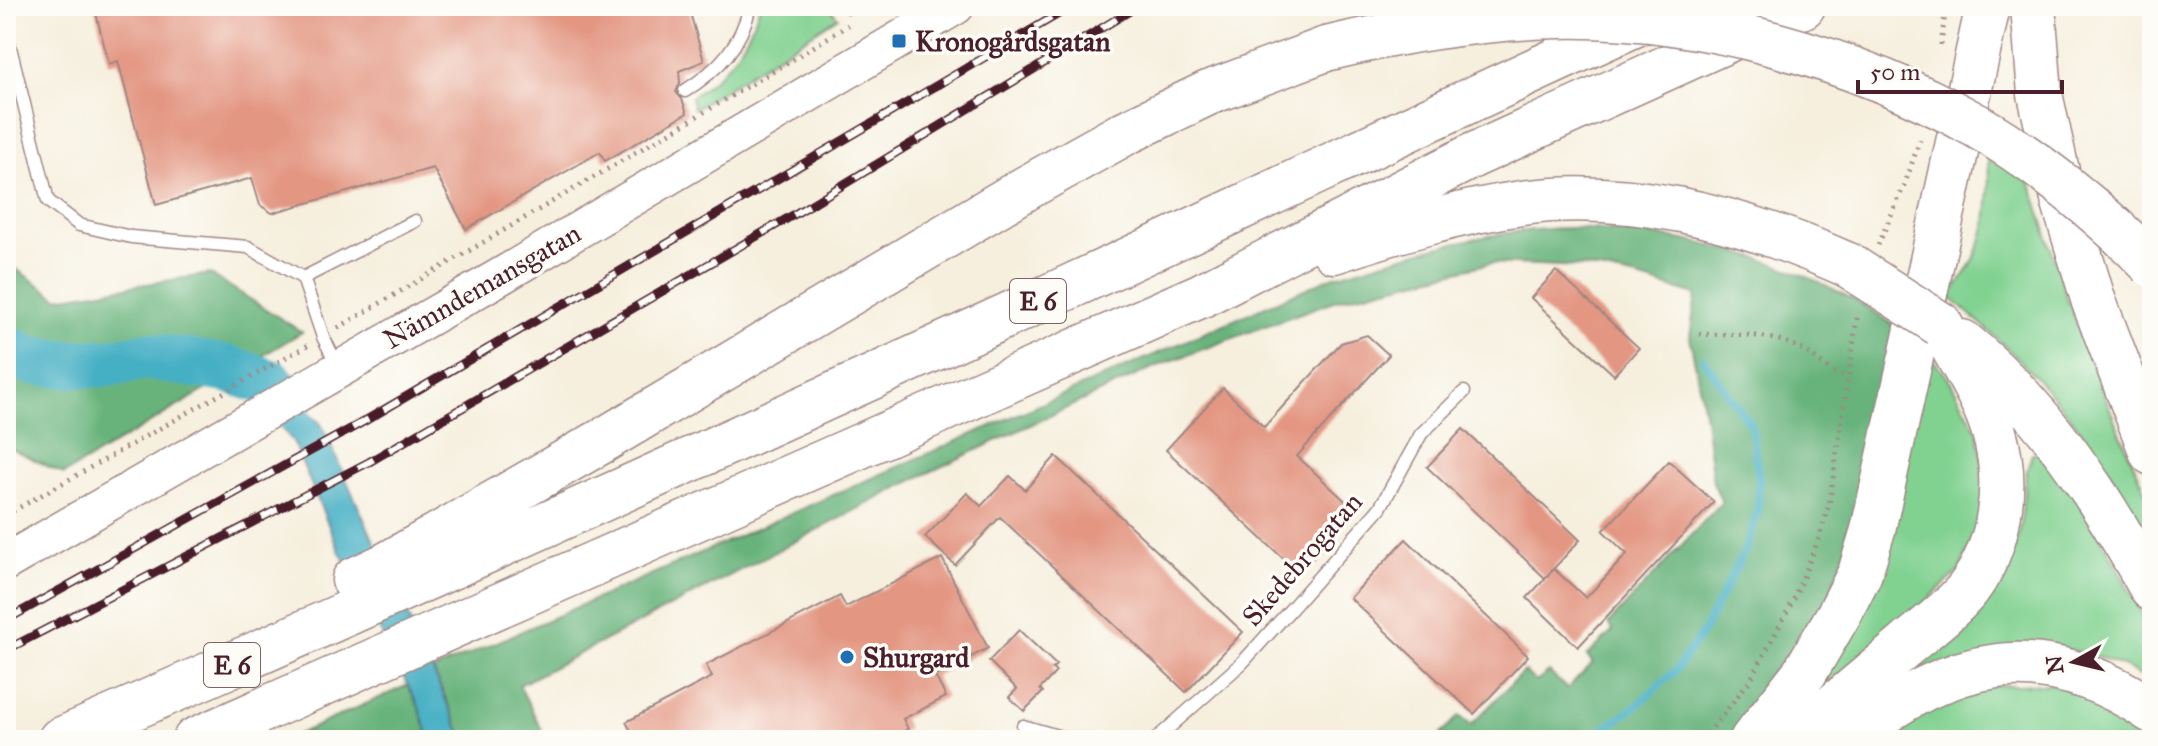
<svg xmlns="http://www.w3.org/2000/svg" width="2158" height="746" viewBox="0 0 2158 746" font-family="'IM FELL Great Primer',serif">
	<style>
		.green { fill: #81d191; stroke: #66785e; stroke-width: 2 }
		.forest { fill: #68b37b; stroke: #596953; stroke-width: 2 }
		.water { fill: #45afc4; stroke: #486778; stroke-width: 2 }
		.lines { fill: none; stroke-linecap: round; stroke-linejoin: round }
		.stream { stroke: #45afc4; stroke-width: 8 }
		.river { stroke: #45afc4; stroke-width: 48 }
		.building { fill: #e39682 }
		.lane-casing { stroke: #a08784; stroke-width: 15 }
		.secondary-casing { stroke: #a08784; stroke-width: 39 }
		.highway-casing { stroke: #a08784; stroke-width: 47 }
		.path { stroke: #a08784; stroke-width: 5; stroke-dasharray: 2 6; stroke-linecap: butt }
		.lane { stroke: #fff; stroke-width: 12 }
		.secondary { stroke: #fff; stroke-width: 36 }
		.highway { stroke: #fff; stroke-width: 44 }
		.rail-casing { stroke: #4a1f2b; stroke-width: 9 }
		.rail { stroke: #fdfcf7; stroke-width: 6; stroke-dasharray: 18; stroke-linecap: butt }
		.highway-bridge-casing { stroke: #a08784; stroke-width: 47; stroke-linecap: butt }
		.highway-bridge { stroke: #fff; stroke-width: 44 }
		.poi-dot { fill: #1f6fb2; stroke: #fdfcf7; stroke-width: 3 }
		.labels { text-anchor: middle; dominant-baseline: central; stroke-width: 7; stroke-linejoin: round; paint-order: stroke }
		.shield { fill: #fdfcf7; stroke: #806168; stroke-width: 2 }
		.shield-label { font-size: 26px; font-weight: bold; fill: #4a1f2b }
		.poi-label { font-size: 28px; font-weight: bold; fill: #4a1f2b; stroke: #fdfcf7; text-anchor: start }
		.street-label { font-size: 28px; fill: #4a1f2b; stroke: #fdfcf7 }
	</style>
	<rect width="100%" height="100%" fill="#fdfcf7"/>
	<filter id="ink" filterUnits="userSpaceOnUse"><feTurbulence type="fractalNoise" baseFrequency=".0125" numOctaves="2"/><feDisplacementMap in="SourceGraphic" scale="16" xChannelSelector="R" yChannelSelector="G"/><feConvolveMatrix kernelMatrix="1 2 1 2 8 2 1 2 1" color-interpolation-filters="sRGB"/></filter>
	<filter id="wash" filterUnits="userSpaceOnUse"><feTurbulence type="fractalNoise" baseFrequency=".006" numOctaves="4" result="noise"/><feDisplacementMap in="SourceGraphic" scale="32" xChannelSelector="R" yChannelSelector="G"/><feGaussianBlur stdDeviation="1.8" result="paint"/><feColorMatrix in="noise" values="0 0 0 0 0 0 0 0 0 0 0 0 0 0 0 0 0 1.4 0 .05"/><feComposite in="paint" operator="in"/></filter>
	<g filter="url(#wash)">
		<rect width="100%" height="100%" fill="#f6efde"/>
		<path class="green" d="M760,6H827L838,17L694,109L691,97C726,75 747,45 760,6Z
			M1988,152L2031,184L2066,296L2114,419L2152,506V545C2134,513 2117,479 2096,450C2053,391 2004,341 1948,296C1989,253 1991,209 1988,152Z
			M1931,358L1948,377L1978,432L1988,504L1959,571L1825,694L1812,686Z
			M2032,453H2039L2075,497L2107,548L2152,633V683L2125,667L2088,653L2038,646L1831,740H1813L2008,561L2020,530L2026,475Z
			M2056,684L2136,720L2152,735V740H1880L1920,710L1978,686Z"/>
		<path class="forest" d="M1571,228C1660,232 1744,246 1825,285C1852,298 1880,313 1903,333L1879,460L1818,626L1732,740H1435L1459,716L1471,725L1524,671L1536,682L1549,672L1567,689L1593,663L1587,656L1613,631L1608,624L1722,502L1713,482L1705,418L1690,337L1696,295L1638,278L1585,267L1491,263L1336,300L1152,368L919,477L519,685L547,740H464L433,670L1332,277C1410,253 1488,229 1571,228Z
			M6,262L58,298L210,274L302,332L64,474L6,446Z
			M408,685L418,705L430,740H285Z"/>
		<path class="water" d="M247,354L321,424L464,740H430L418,705L339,550L293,441L232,372Z"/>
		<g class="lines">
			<path class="stream" d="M1588,740L1635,707L1675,671L1703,632L1747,546L1758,510L1759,481L1751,425L1703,359"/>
			<path class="river" d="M6,349L32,361L67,364L107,363L146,356L227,369L271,383L288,404"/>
		</g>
		<g id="blocks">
			<path class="building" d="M94,6H688L704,61L679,71L680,83L676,92L682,99L687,113L605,161L600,152L466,229L433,168L272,213L260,205L252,178L156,205L118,61L109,64Z
				M1556,271L1639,348L1614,375L1531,298Z
				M1367,335L1389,355L1297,456L1356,511L1299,573L1166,450L1223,388L1264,427L1341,343Z
				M1463,429L1580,540L1545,578L1427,467Z
				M1056,456L1243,632L1186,692L1000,517L955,565L925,537L967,493L981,506L1010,476L1025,490Z
				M1669,461L1714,502L1578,647L1527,598L1554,569L1586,598L1627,554L1603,531Z
				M1406,539L1528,656L1474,714L1350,598Z
				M942,558L988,648L935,676L946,697L903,719L908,729L888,740H636L626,722L712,677L706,665L840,596L846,607Z
				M1019,630L1056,665L1052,669L1056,672L1040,689L1043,692L1024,711L1009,697L1017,689L989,661Z"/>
		</g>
	</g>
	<g filter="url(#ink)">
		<use href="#blocks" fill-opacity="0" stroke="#a08784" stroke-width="2"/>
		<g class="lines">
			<defs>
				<path id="lane" d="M848,6L849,7
					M6,31L48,201L79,225L131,237L248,247L303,278L323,337L339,368
					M685,91C719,69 741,46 750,6
					M303,278L415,221
					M1023,726L1071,740
					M1155,740L1242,663L1291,609L1380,508L1421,434L1464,392"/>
				<path id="secondary" d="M6,562L501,276L956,6"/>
				<path id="highway" d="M2033,6L2040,94L2064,203L2094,302L2152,453
					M1334,251C1395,231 1458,212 1522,203C1634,188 1747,220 1848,265
					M1962,342C2044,408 2101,498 2152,589
					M354,580L384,566L602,441L1028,187L1125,133L1208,93L1326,49
					M60,740C397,593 731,442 1065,289C1262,199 1458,104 1656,15
					M195,740L1202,295L1474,155L1803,6
					M1752,740L1805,672L1839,614L1860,573L1873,530L1988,6
					M1793,740C1830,709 1868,677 1905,646C1926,628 1950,611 1968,589C2001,546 2009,483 1994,432C1983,394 1958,359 1940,324
					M1849,740C1946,657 2042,636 2152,711"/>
			</defs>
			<use href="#lane" class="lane-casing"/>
			<use href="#secondary" class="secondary-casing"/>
			<use href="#highway" class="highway-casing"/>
			<path class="path" d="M867,13L878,6
				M1941,45L1946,6
				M1878,245L1904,186L1920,140
				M338,328L784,65L848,25
				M1699,334C1732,335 1772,332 1801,349C1819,359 1828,374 1849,377
				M6,515L308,345
				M1703,740L1751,679L1794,599L1819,538L1829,505L1858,312"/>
			<use href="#lane" class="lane"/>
			<use href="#secondary" class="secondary"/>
			<use href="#highway" class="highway"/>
			<defs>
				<path id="rail" d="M6,620L363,422L1072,6
					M6,650L369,462L795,214L1138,6"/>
			</defs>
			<use href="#rail" class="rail-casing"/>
			<use href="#rail" class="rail"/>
			<defs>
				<path id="highway-bridge" d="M1326,49C1403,30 1480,18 1559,16C1699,13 1855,58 1977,126C2035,159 2106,217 2152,265
					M1848,265L1940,324"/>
			</defs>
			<use href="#highway-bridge" class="highway-bridge-casing"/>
			<use href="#highway-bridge" class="highway-bridge"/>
		</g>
	</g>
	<g class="poi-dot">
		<rect x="891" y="33" width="16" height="16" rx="4"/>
		<circle cx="847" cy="657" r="8"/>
	</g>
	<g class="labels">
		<g class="shield">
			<rect x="1010" y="279" width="56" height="44" rx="6"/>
			<rect x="204" y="643" width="56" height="44" rx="6"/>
		</g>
		<g class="shield-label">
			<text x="1038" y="301">E 6</text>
			<text x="232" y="665">E 6</text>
		</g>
		<g class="poi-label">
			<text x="915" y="41">Kronogårdsgatan</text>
			<text x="863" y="657">Shurgard</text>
		</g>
		<g class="street-label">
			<text transform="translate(482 286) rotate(-30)">Nämndemansgatan</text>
			<text transform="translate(1302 559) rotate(-49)">Skedebrogatan</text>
		</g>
	</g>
	<rect width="2158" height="746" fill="none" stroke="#fdfcf7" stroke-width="32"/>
	<g transform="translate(2074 662) rotate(262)" stroke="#fdfcf7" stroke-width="6" paint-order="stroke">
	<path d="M0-6L14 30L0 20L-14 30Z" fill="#4a1f2b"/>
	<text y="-12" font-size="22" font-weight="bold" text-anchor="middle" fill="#4a1f2b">N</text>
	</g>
	<path d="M1858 80v12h204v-12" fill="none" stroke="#4a1f2b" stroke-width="4"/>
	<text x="1870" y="80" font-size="24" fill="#4a1f2b" stroke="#fdfcf7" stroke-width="6" paint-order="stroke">50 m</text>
</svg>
